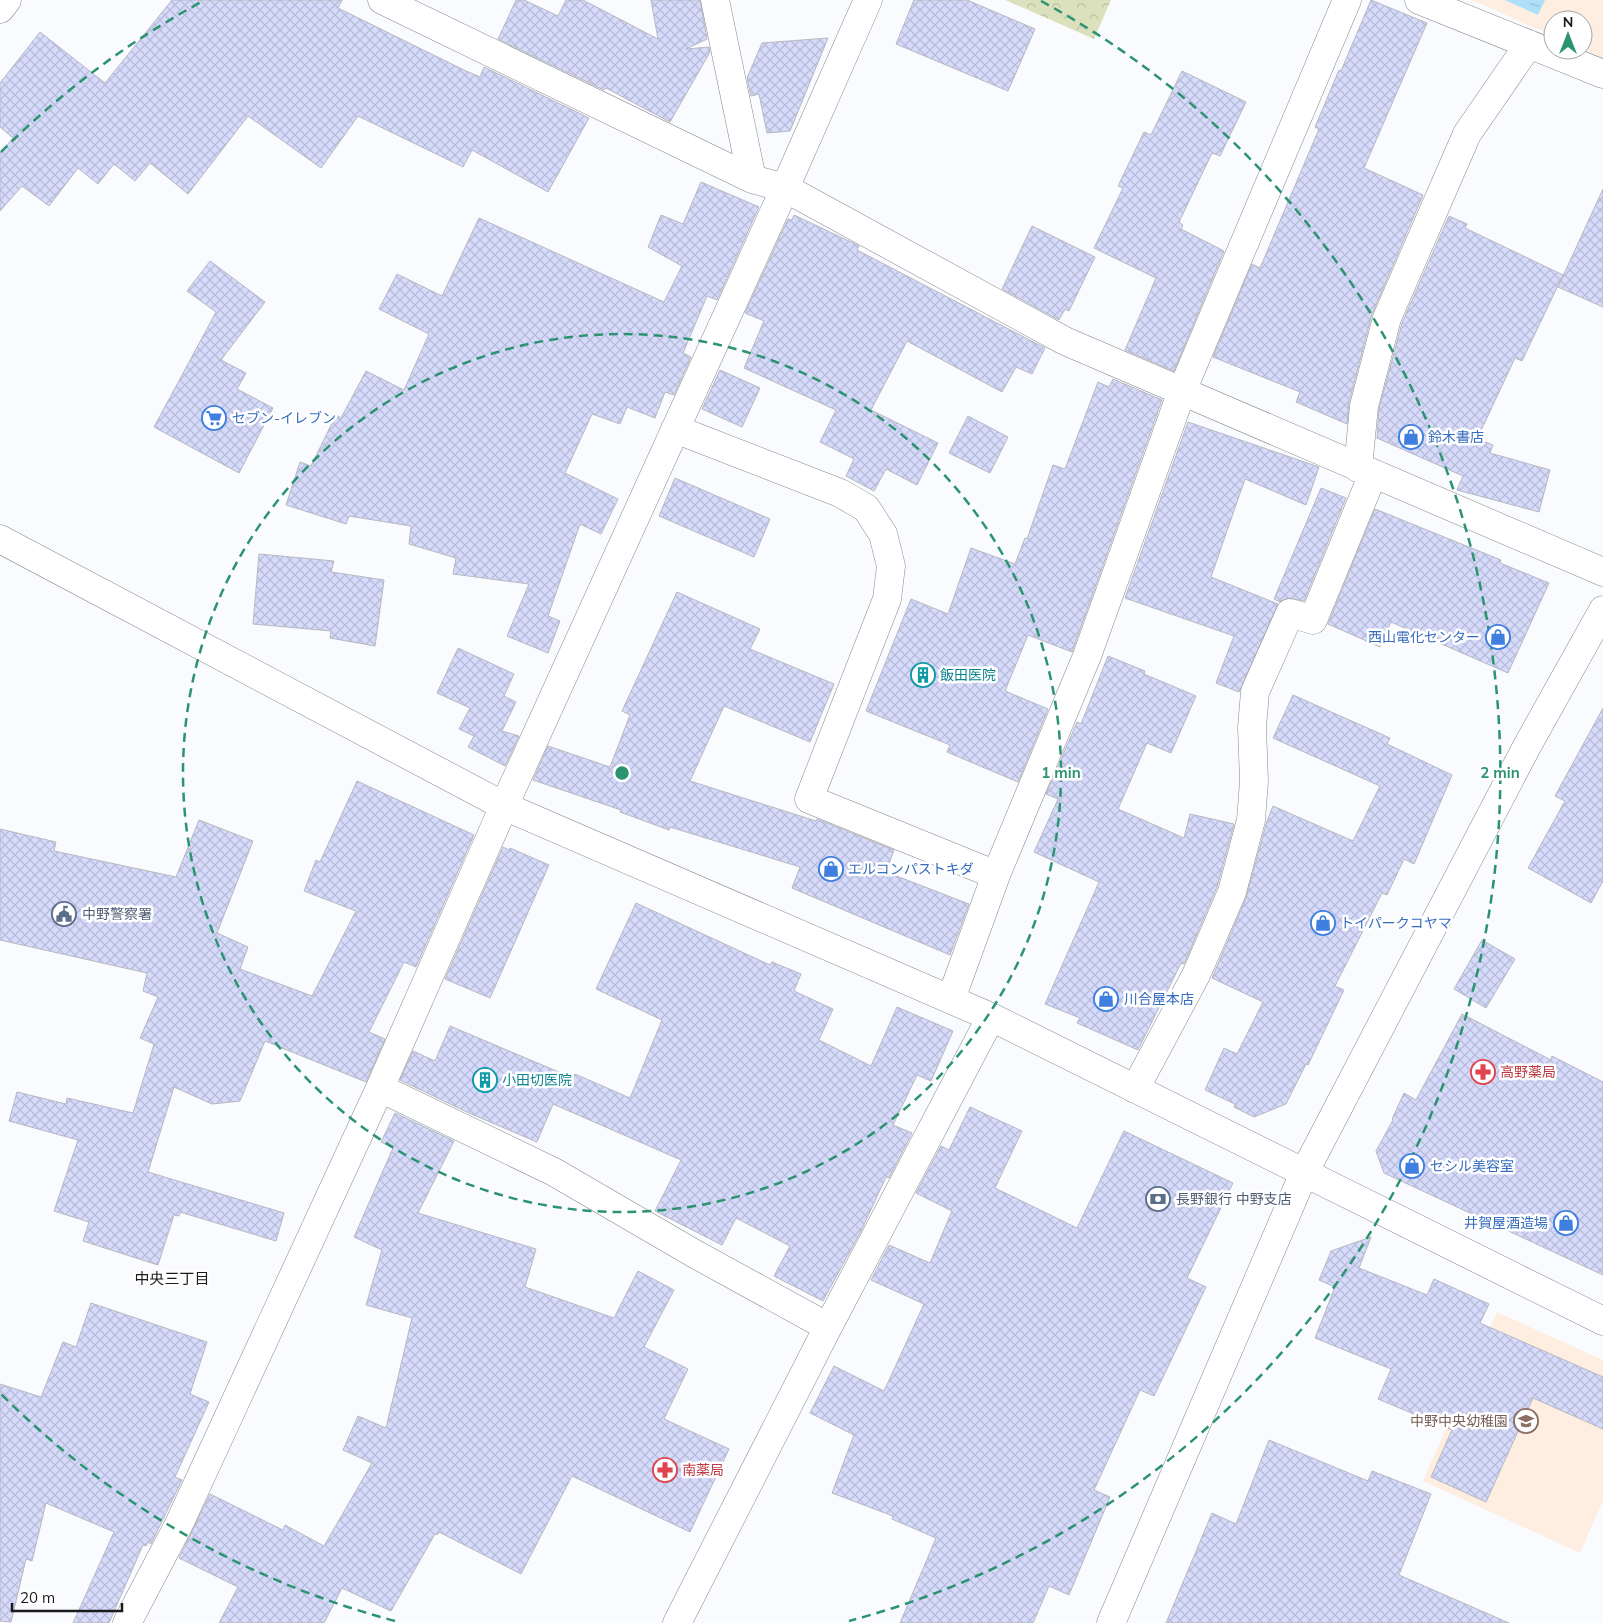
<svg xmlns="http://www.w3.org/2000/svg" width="1603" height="1623" viewBox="0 0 1603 1623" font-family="Mulish,'Noto Sans JP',sans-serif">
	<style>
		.education { fill: #feeee1 }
		.forest { fill: url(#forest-crowns) }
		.water { fill: url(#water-ripples) }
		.building { fill: url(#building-cross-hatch); stroke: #b7b8bf }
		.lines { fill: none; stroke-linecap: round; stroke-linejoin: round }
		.minor-casing { stroke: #87888e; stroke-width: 29 }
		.minor { stroke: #fff; stroke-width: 28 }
		.ring { fill: none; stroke: #2c9371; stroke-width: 2.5; stroke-dasharray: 9 6 }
		.labels { text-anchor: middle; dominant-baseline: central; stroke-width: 5; stroke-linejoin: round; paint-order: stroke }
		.shop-label { font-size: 14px; fill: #366cbe; stroke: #fff; text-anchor: start }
		.culture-label { font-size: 14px; fill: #0d838f; stroke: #fff; text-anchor: start }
		.service-label { font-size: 14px; fill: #4e5e75; stroke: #fff; text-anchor: start }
		.health-label { font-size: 14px; fill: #be3a42; stroke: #fff; text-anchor: start }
		.education-label { font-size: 14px; fill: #785e54; stroke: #fff; text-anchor: end }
		.neighbourhood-label { font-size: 15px; fill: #1a1a1d; stroke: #fff }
		.centre { fill: #2c9371; stroke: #fff; stroke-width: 2.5 }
		.ring-label { font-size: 15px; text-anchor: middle; font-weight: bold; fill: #2c9371; stroke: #fff; stroke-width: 5; stroke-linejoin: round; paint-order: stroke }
	</style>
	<defs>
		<pattern id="forest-crowns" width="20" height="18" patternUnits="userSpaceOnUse" patternTransform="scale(1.25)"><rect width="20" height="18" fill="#dce1bd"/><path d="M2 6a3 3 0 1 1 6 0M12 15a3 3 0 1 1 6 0" fill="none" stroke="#bcc0a2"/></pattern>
		<pattern id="water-ripples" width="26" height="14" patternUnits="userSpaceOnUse" patternTransform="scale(1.25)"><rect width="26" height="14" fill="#aedff9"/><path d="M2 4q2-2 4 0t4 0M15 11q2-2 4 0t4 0" fill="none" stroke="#95bfd5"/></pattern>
		<pattern id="building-cross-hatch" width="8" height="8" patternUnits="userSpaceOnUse" patternTransform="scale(1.25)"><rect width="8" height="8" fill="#d6dbfc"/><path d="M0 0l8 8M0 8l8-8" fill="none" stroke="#b7bbd8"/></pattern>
	</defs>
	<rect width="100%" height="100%" fill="#fafbff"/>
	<path class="education" d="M1472,0H1603V58L1583,49V20H1553V36Z
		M1497,1312L1603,1360V1501L1580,1553L1423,1481Z"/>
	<path class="forest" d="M1005,0H1111L1094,39Z"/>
	<path class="water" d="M1505,0H1545L1538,15Z"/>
	<path class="building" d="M172,0H342L338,8L464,70L480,77L484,67L589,118L548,192L472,150L463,167L358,116L321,168L248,116L188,194L150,163L135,181L114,164L98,184L78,168L49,206L22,186L0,211V153L13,138L0,127V83L40,32L105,83Z
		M516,0H524L558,16L566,0H583L658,39L651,0H700L707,39L686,49L709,47L710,52L670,122L606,88L604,90L498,39Z
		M914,0H967L1035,29L1008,91L896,44Z
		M1371,0L1427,23L1364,168L1423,195L1372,314L1349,402L1347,424L1296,402L1300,392L1213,357L1252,264L1260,268L1319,129L1315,127L1339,70L1341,71Z
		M828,38L790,131L767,133L759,94L751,96L747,78L762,43Z
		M1182,71L1246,102L1220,156L1212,153L1179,222L1183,225L1181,229L1224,251L1174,371L1125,350L1156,278L1094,248L1123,188L1118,186L1144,132L1151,135Z
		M701,182L759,207L717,300L707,296L683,353L691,357L674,395L665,392L655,418L627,407L620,424L592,414L565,473L618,499L601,534L580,524L548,616L560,621L548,653L507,636L529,584L453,574L456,558L409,544L411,526L349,516L346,524L286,505L300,462L311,466L336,415L341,418L366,371L404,390L429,334L379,309L397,274L442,296L479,218L664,302L682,266L648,247L661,215L683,224Z
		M1603,189V307L1558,287Z
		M794,215L851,242L859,246L857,250L1045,348L1032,374L1016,367L1002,392L907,341L871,410L938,443L917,485L886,469L874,491L846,476L854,459L820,442L836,410L744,368L764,321L745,313L788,219L792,220Z
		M1449,216L1467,224L1465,228L1563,275L1522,361L1515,358L1477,439L1493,445L1490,453L1550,470L1539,512L1457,490L1463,476L1377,438L1379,409L1402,323Z
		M1032,226L1095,257L1069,311L1065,309L1059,320L1002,289Z
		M210,261L265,302L221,360L246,373L237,389L273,408L239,473L154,427L216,312L187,291Z
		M720,370L760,388L742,427L702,409Z
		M1113,379L1162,400L1072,652L1028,635L1005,691L1048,709L1018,782L947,752L950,745L866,711L911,599L948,614L971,548L1015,564L1025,538L1027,539L1053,465L1065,469L1098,382L1109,387Z
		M968,416L1008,437L990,473L949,453Z
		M1188,422L1319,467L1306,505L1245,479L1211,577L1278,604L1239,692L1216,683L1234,636L1125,598Z
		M675,478L770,519L754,557L659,516Z
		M1321,488L1346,498L1304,601L1288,598L1280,602L1274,599Z
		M1375,509L1501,560L1500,563L1549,583L1508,673L1391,622L1380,647L1328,624Z
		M259,554L334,561L331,572L384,580L375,646L330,638L331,631L253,624Z
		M677,592L760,629L750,649L834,684L810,742L724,706L690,781L816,821L817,819L894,850L886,872L969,904L950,955L792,888L800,867L670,827L669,830L620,812L621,810L533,780L548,746L610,767L630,715L622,711Z
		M458,648L514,674L504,696L516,702L502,731L519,736L505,766L468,747L474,736L459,729L470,708L437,693Z
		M1108,656L1145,671L1144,674L1196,696L1171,753L1147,743L1118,809L1184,838L1190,814L1234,824L1217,887L1184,964L1181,963L1138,1050L1077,1023L1080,1018L1045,1004L1099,882L1034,852L1058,799L1046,794L1077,722L1081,724Z
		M1293,695L1390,738L1387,744L1452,775L1414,864L1404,859L1387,895L1382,893L1335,986L1344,990L1308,1065L1306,1064L1286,1104L1254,1117L1234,1107L1235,1104L1205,1090L1224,1048L1237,1054L1263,1002L1212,978L1246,898L1267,821L1273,806L1353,841L1380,786L1273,738Z
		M1603,708V881L1591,903L1528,868L1565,801L1555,796Z
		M357,781L474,835L416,967L404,962L369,1032L385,1039L366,1082L265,1041L240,1101L212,1104L174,1087L148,1172L284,1213L276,1241L180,1212L179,1216L174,1215L158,1265L83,1241L89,1222L54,1211L78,1140L9,1121L17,1092L66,1104L67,1098L133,1113L154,1044L140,1038L158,997L143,991L147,973L0,940V829L56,842L54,851L176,877L199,820L253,841L217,933L248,947L240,969L312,996L356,911L304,891L316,860L320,862Z
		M503,847L509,850L510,848L549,865L490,998L445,979Z
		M636,903L770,965L772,962L801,974L794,991L833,1009L819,1040L871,1066L897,1007L953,1031L931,1081L917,1075L893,1125L912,1133L889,1178L886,1177L861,1231L823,1301L774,1276L790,1246L736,1218L722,1245L655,1211L681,1160L553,1104L537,1142L469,1113L400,1080L413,1051L435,1061L450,1026L573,1078L575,1074L630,1098L662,1020L596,989Z
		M1482,940L1515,959L1486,1008L1454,989Z
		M1462,1014L1551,1060L1552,1056L1603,1082V1275L1384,1173L1376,1151L1393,1120L1392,1119L1404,1093L1416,1100Z
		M970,1107L1022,1131L995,1188L1077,1228L1124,1131L1233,1183L1187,1278L1206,1287L1154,1396L1140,1390L1094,1490L1110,1497L1069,1595L1049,1586L1033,1623H900L936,1538L892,1519L893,1516L832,1493L854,1435L810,1413L834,1366L884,1391L924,1304L871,1280L889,1245L930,1263L952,1211L916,1193L941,1146L949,1150Z
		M395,1113L454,1141L418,1213L536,1249L525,1287L614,1318L638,1271L674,1290L644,1347L688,1369L664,1419L729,1449L690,1532L572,1476L521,1574L439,1532L437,1535L435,1534L391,1611L342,1588L324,1623H219L238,1587L179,1558L210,1494L283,1530L285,1525L324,1546L372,1463L343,1450L358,1416L386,1428L412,1318L366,1305L382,1250L354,1237L393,1148L381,1142Z
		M1371,1237L1359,1268L1427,1295L1434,1279L1489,1304L1480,1323L1603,1377V1429L1533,1398L1486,1502L1431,1477L1452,1430L1378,1399L1391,1369L1315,1338L1335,1287L1319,1280L1331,1251Z
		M91,1303L207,1342L190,1394L209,1402L175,1477L182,1480L151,1544L148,1542L146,1546L143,1545L109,1623H73L114,1532L46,1503L32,1561L26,1559L11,1622L0,1621V1384L41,1397L63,1342L76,1347Z
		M1269,1440L1368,1481L1372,1471L1431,1494L1399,1575L1509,1623H1166L1212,1513L1236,1524Z"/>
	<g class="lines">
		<defs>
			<path id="minor" d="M382,0L752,179L785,188L1065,341L1603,572
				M715,0L752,179
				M1419,0L1603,74
				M0,9L7,0
				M675,429L840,493L866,508L883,534L891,566L887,599L809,799L996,875
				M1358,468L1364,406L1387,318L1467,134L1529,44
				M0,539L504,806L991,1017L1603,1321
				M951,999L996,875L1087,656L1182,391L1347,0
				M380,1088L554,1172L695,1254L828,1327
				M1135,1089L1196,975L1232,892L1251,820L1254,781L1252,727L1255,692L1290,613L1313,620L1373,474
				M127,1623L179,1524L380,1088L504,806L785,188L868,0
				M677,1623L828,1327L991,1017
				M1111,1623L1304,1173L1526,748L1603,610"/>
		</defs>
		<use href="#minor" class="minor-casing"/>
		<use href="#minor" class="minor"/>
	</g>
	<g class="ring">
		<circle cx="622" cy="773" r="439"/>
		<path d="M395 1621A878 878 0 0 1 1 1394M1 152A878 878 0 0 1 203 1M1041 1A878 878 0 0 1 849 1621"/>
	</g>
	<defs>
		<symbol id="supermarket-ring" viewBox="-11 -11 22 22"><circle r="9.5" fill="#fff" stroke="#3f7fe0" stroke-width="1.5"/><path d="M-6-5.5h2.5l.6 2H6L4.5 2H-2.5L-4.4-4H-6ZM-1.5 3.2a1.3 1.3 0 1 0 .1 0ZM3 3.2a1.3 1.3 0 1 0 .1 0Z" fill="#3f7fe0"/></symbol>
		<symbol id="shop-ring" viewBox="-11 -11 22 22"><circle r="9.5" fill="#fff" stroke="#3f7fe0" stroke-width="1.5"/><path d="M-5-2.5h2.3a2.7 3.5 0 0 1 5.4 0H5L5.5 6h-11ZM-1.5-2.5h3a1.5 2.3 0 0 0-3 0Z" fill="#3f7fe0"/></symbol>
		<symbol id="building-ring" viewBox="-11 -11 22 22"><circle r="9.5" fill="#fff" stroke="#0f9aa8" stroke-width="1.5"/><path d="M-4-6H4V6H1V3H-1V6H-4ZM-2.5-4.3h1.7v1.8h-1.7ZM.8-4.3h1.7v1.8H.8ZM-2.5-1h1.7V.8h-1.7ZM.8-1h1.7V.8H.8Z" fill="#0f9aa8"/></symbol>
		<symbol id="civic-ring" viewBox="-11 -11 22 22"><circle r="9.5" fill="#fff" stroke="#5c6f8a" stroke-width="1.5"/><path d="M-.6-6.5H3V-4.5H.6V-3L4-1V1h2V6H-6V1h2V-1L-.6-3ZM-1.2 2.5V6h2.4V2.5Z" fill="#5c6f8a"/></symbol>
		<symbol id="pharmacy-ring" viewBox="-11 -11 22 22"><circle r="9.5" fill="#fff" stroke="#e0444e" stroke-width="1.5"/><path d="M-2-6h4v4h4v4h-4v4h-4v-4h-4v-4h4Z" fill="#e0444e"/></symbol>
		<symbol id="bank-ring" viewBox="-11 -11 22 22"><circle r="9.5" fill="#fff" stroke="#5c6f8a" stroke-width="1.5"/><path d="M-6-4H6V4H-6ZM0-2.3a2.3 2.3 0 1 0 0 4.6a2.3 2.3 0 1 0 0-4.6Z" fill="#5c6f8a"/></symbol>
		<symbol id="school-ring" viewBox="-11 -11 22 22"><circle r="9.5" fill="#fff" stroke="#8d6e63" stroke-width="1.5"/><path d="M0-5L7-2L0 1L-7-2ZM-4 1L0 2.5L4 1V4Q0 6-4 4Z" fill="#8d6e63"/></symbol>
	</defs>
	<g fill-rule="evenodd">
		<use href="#supermarket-ring" x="200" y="404" width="28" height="28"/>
		<use href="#shop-ring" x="1397" y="423" width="28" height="28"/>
		<use href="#shop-ring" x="1484" y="623" width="28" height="28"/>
		<use href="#building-ring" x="909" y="661" width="28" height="28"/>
		<use href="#shop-ring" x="817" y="855" width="28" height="28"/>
		<use href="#civic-ring" x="50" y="900" width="28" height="28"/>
		<use href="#shop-ring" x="1309" y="909" width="28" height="28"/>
		<use href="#shop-ring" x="1092" y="985" width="28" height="28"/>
		<use href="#pharmacy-ring" x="1469" y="1058" width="28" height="28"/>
		<use href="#building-ring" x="471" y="1066" width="28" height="28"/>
		<use href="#shop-ring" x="1398" y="1152" width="28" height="28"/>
		<use href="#bank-ring" x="1144" y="1185" width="28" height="28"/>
		<use href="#shop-ring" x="1552" y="1209" width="28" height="28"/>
		<use href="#school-ring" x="1512" y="1407" width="28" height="28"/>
		<use href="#pharmacy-ring" x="651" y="1456" width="28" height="28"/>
	</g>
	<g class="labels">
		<g class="shop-label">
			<text x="232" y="418">セブン-イレブン</text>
			<text x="1428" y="437">鈴木書店</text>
			<text x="1480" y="637" text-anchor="end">西山電化センター</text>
			<text x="848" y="869">エルコンパストキダ</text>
			<text x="1340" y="923">トイパークコヤマ</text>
			<text x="1124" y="999">川合屋本店</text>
			<text x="1430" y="1166">セシル美容室</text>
			<text x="1548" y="1223" text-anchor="end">井賀屋酒造場</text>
		</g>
		<g class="culture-label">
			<text x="940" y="675">飯田医院</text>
			<text x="502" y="1080">小田切医院</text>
		</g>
		<g class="service-label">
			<text x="82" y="914">中野警察署</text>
			<text x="1176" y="1199">長野銀行 中野支店</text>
		</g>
		<g class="health-label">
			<text x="1500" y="1072">高野薬局</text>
			<text x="682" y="1470">南薬局</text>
		</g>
		<g class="education-label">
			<text x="1508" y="1421">中野中央幼稚園</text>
		</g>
		<g class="neighbourhood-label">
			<text x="172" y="1278">中央三丁目</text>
		</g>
	</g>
	<circle cx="622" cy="773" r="8" class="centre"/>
	<g class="ring-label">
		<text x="1061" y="778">1 min</text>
		<text x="1500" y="778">2 min</text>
	</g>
	<g transform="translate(1568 35)"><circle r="24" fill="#ffffff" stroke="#a3a3a5"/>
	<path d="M0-4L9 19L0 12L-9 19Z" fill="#2c9371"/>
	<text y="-8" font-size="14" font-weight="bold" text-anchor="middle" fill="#1a1a1d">N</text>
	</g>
	<path d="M12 1603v8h110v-8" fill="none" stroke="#1a1a1d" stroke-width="2.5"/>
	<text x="20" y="1603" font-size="15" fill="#1a1a1d" stroke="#ffffff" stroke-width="4" paint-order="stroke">20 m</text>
</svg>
